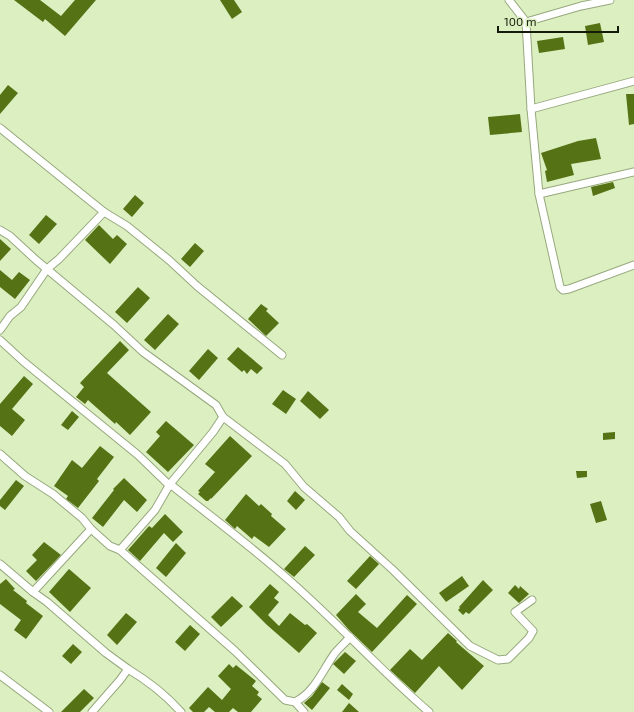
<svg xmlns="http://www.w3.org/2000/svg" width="634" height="712" viewBox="0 0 634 712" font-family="'Exo 2',sans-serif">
  <rect width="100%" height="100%" fill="#dcefc1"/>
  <g fill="#557215">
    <polygon points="14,0 40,0 61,16 75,0 96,0 65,36 45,19 43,22"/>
    <polygon points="220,0 234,0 242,12 232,19"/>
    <polygon points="600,23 604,42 588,45 585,26"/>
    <polygon points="563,37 565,49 539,53 537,41"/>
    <polygon points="8,85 18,93 0,114 0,95"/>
    <polygon points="626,94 634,94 634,124 629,125"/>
    <polygon points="520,114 522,132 490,135 488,117"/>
    <polygon points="596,138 601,159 571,164 574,175 547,182 545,171 547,170 541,153 578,141"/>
    <polygon points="613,182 615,188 593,196 591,187"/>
    <polygon points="135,195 144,203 132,217 123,209"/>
    <polygon points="46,215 57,224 39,244 29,235"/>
    <polygon points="99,225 113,239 117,235 127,244 110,264 85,240"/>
    <polygon points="0,239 11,249 0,261"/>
    <polygon points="195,243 204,251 190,267 181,259"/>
    <polygon points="0,270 12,280 19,272 30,280 15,299 0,287"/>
    <polygon points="138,287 150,298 127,323 115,312"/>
    <polygon points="261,304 268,309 266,311 279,323 266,336 248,319"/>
    <polygon points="168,314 179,324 155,350 144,340"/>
    <polygon points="120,341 129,350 107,373 151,412 130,435 116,422 115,424 88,400 85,404 76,397 84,387 80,383"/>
    <polygon points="238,347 263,368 257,374 251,369 247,374 244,370 242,372 227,359"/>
    <polygon points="208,349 218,358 199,380 189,371"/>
    <polygon points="24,376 33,384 12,409 25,420 12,436 0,426 0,404"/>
    <polygon points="283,390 296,399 286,414 272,404"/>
    <polygon points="308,391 329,410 320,419 300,401"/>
    <polygon points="72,411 79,417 68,430 61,425"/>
    <polygon points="166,421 194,445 168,472 146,452 160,436 156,432"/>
    <polygon points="615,432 615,439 603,440 603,433"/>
    <polygon points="230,436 252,456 211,499 211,498 208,501 206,501 198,494 200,492 198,491 215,472 205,464"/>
    <polygon points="100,446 114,457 97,479 99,481 78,508 66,499 68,496 54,486 72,460 82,468"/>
    <polygon points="576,471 587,471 587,477 577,478"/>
    <polygon points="124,478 147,500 137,512 124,500 103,527 92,518 114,490 113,489"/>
    <polygon points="16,480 24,486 5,510 0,506 0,500"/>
    <polygon points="295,491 305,500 296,510 287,501"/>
    <polygon points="246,494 259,506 261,504 272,514 271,516 286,529 269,547 254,536 252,539 237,526 235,529 225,520"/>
    <polygon points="601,501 607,520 596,523 590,504"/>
    <polygon points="165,514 183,532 173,542 164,533 140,561 128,550 149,526 152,528"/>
    <polygon points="44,542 61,555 36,581 26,571 37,560 32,555"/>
    <polygon points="176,543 186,553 166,577 156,568"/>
    <polygon points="305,546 315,555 294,577 284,569"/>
    <polygon points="370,556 379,564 356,589 347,581"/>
    <polygon points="69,569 91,588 70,612 49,592"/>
    <polygon points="462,576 469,586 446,602 439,593"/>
    <polygon points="6,579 15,589 13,590 27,601 26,603 43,616 26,639 14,630 21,620 0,604 0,584"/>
    <polygon points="483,580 493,590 469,614 466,612 463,615 458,610 460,608 459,607"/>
    <polygon points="270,584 279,592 274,598 279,602 268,615 279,626 290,613 305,625 307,624 317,633 299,653 267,625 249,607"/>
    <polygon points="515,585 519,589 520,586 529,594 519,603 508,593"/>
    <polygon points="356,594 366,604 358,612 377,628 407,595 417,604 372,652 349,630 336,615"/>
    <polygon points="232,596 243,606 221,627 211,617"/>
    <polygon points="126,613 137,622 117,645 107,635"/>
    <polygon points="190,625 200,634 185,651 175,642"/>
    <polygon points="448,633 457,641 456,642 484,666 462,690 439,666 415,693 390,670 410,649 422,660"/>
    <polygon points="73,644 82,652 71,664 62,656"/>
    <polygon points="345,652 356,661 344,674 333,664"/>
    <polygon points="229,664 233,668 236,665 256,681 252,686 259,692 257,695 262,699 251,712 238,712 233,708 229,712 215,712 209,707 204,712 193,712 189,708 208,687 222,700 231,689 218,676"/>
    <polygon points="322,682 330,688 312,710 304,703 312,696"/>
    <polygon points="342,684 353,694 349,700 337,690"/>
    <polygon points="84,689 94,698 80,712 61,712"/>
    <polygon points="349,703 359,712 342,712"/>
  </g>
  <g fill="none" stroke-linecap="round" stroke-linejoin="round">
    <g stroke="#97a87d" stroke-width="9">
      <g id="street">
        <polyline points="509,0 526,22"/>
        <polyline points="610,0 581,6 526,22 531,109 539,194 560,287 563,290 569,289 634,265"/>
        <polyline points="531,109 634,81"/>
        <polyline points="0,128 104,212 127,226 169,260 197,286 282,355"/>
        <polyline points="539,194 634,172"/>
        <polyline points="0,230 10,236 36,260 114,325 143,352 216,405 223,417"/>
        <polyline points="0,330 10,316 21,307 47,269 59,259 104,212"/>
        <polyline points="0,340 24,362 138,455 169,485"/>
        <polyline points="0,454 25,476 53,494 82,518 91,529 110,546 120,550 235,651 285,700 295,702 304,712"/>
        <polyline points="170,484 213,432 223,417 285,464 304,487 339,517 350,531 393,570 470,646 498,660 508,659 529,638 533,631 515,612 532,600"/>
        <path d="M 120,550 L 155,510 L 170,484 C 210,516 251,546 289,580 C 337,622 380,670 429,712"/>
        <polyline points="0,564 33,592 47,602 106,653 128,669 120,680 92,712"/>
        <polyline points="33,592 91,529"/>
        <path d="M 128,669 C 148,681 166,695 181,712"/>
        <polyline points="0,675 49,712"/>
        <path d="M 295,702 C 315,692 322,671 335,653 C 339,648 345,643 350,637"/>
      </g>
    </g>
    <use href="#street" stroke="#fff" stroke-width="7"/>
  </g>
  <path d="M498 26v6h120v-6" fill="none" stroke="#131a09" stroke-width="2"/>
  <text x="504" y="26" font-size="12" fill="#131a09" stroke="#dcefc1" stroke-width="3" paint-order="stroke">100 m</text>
</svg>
